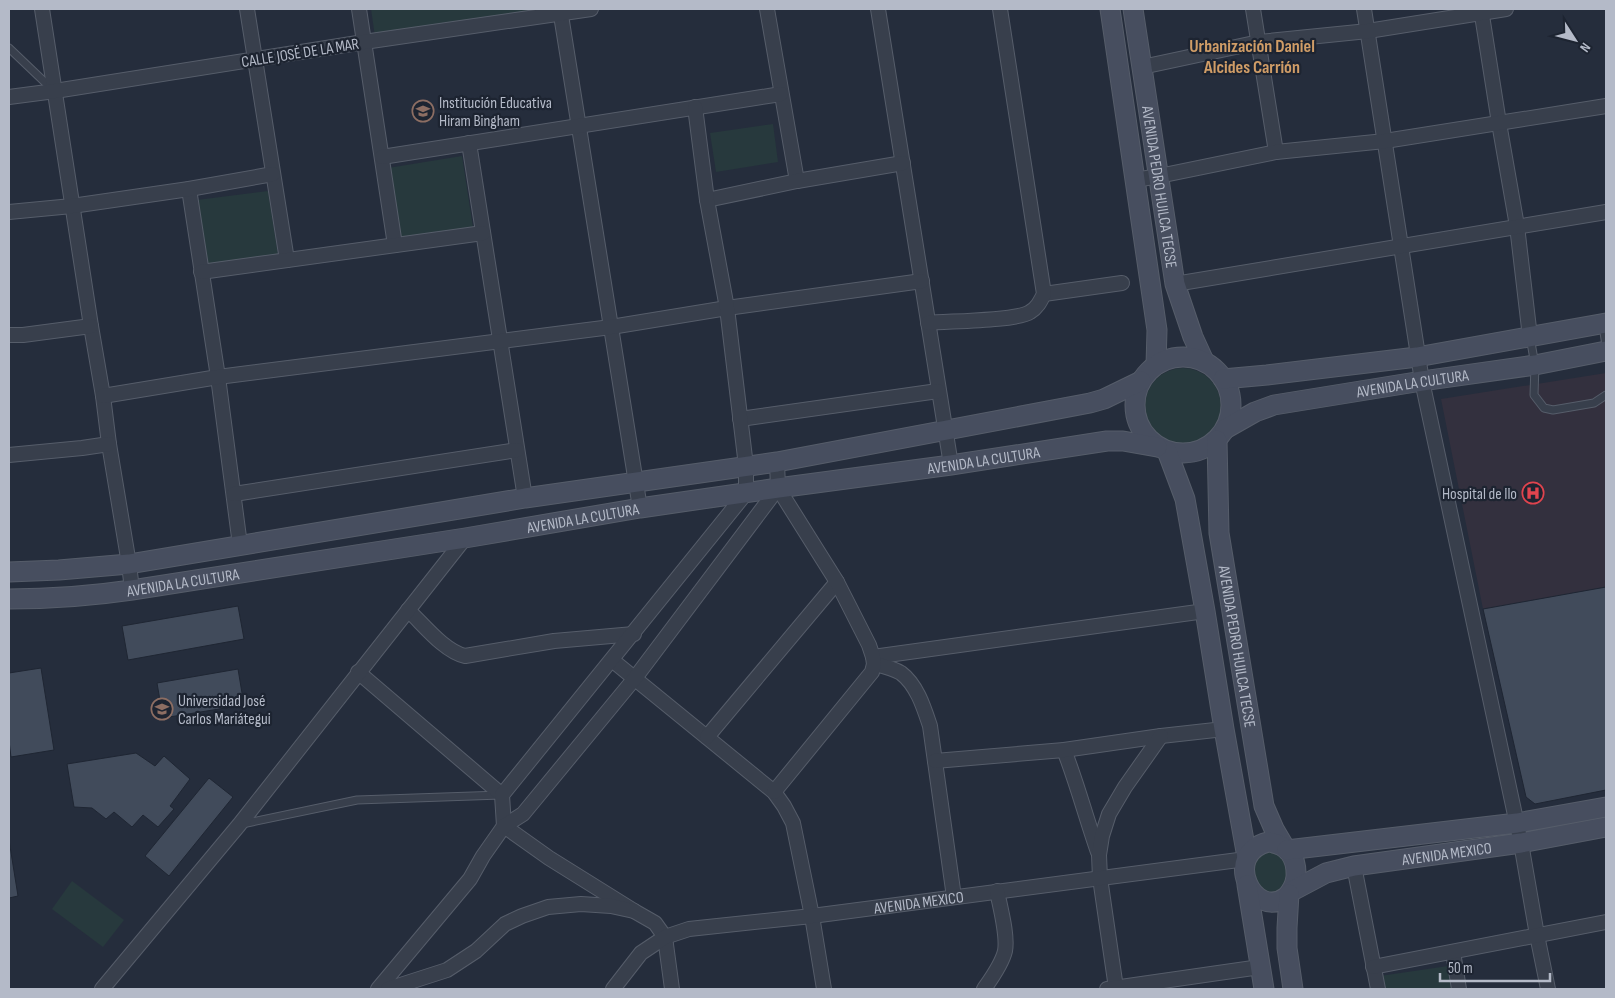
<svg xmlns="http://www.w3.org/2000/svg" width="1615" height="998" viewBox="0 0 1615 998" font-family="'Sofia Sans Condensed',sans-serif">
  <rect width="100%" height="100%" fill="#252d3c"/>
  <polygon fill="#33303e" points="1606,373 1606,587 1483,609 1441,399"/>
  <g fill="#27393d">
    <polygon points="371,9 551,9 375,37"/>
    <polygon points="773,124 778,162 716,172 710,133"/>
    <polygon points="462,156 474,234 400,243 388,168"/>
    <polygon points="268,191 279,261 206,272 197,200"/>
    <circle cx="1183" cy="406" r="38"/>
    <path d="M 1263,849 L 1279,853 C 1292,875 1289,876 1278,896 L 1258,888 L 1252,865 Z"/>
    <polygon points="72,881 124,920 103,947 52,909"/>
    <polygon points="1448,966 1453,989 1383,989 1380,976"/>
  </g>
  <g fill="#414b5b" stroke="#1f2633">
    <polygon points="1606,587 1606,790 1535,804 1526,797 1483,609"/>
    <polygon points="238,606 244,639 128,660 122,626"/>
    <polygon points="41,668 54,750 11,757 9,741 9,673"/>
    <polygon points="238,669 244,705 163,718 157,683"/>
    <polygon points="136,753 155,766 164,756 190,779 170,806 174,809 158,827 143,815 132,827 114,812 106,819 92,808 74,807 67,764"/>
    <polygon points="209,778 233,797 169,876 145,856"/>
    <polygon points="9,840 18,896 9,898"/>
  </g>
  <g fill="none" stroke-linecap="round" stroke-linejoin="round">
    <g stroke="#565d6a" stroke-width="9">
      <g id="lane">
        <polyline points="9,48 52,89"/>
        <polyline points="1603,325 1606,346"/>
        <polyline points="1530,337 1535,365 1534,395 1544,408 1553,410 1594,403 1606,395"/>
        <polyline points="242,824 357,800 501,795"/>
      </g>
    </g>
    <g stroke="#565d6a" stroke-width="16">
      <g id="street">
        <polyline points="42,9 91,326 103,396 109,444 129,564 132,590"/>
        <polyline points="247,9 287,260"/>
        <polyline points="359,9 395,245"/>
        <polyline points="560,9 640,508"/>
        <polyline points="767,9 797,181"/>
        <polyline points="878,9 951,465"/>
        <polyline points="1253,9 1276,152"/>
        <polyline points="1364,9 1422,381 1521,843 1537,935 1548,989"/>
        <polyline points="1481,9 1499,123 1517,226 1530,337"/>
        <polyline points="1142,67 1259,42 1368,31 1506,9"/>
        <polyline points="9,97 55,91 364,42 591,9"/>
        <polyline points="469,143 525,498"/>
        <polyline points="382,157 781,94"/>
        <polyline points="1135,180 1159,176 1276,152 1385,141 1606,106"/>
        <polyline points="189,189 218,377 240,545"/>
        <polyline points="707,200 797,181 903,163"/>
        <polyline points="9,212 72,206 189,189 273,174"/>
        <polyline points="201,272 483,233"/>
        <polyline points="1175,284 1606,212"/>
        <polyline points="1044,294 1122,283"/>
        <path d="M 928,323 C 947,321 1017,321 1030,312 C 1037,308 1040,302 1044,294 L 1000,9"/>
        <polyline points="9,335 23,335 91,326"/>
        <polyline points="103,396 218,377 611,327 727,308 922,281"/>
        <polyline points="740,419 938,391"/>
        <polyline points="9,455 82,448 109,444"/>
        <polyline points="234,494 517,450"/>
        <path d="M 408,610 C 424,625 444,651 465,656 L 554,641 L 634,634"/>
        <polyline points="873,657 1205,611"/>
        <polyline points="612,660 774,792 784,806 793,823 812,916 824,989"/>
        <path d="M 874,664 C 883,666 893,668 901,673 C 917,685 924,708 930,726 L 954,897"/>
        <polyline points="358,672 502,795"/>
        <polyline points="707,737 837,582"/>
        <path d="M 1064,750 C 1077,783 1086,818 1098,852"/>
        <polyline points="935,761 1064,750 1161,736 1224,729"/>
        <polyline points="774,792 872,672 874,664 873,657 869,645 837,582 778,488 777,462"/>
        <polyline points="1354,866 1378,989"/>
        <polyline points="634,911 549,858 504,826 502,795 746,493 746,466 727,308 707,200 695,107"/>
        <polyline points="1453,952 1459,989"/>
        <polyline points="1373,967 1606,922"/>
        <polyline points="1116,988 1100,878 1099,855 1102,836 1109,814 1125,787 1161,736"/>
        <polyline points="102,989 239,825 465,538"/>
        <polyline points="378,989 470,879 483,856 504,826 523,814 635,678 778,488"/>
        <polyline points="388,989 447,970 476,951 505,924 522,916 548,907 581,904 611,906 634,911 655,923 665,937 672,989"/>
        <path id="s1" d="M 613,989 L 641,953 L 665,937 L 689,929 L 812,916 L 1246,859"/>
        <path d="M 984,989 C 991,979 1002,964 1005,951 C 1008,935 1000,907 997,891"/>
        <polyline points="1107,989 1260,967"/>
      </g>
    </g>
    <g stroke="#565d6a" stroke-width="21">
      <g id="secondary">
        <polyline points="1110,9 1157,330 1156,365"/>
        <path id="s2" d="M 1133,9 L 1175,284 L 1193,337 L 1204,361"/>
        <circle cx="1183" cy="405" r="48"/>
        <polyline points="1223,379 1267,375 1417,357 1606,323"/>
        <path id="s3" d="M 1225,429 L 1255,412 L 1274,405 L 1422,381 L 1535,365 L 1606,351"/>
        <path id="s4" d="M 1217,440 L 1219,533 L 1264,806 L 1274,829 L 1284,846"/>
        <polyline points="1167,451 1185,499 1205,611 1224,729 1247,857"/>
        <polyline points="9,572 59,570 129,564 525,498 777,462 1090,403 1104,399 1141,381"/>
        <path id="s5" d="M 9,599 C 50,599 91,596 132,590 L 465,538 L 640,508 L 778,488 L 951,465 L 1107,441 L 1123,441 L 1157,447"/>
        <path d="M 1268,842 C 1288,844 1297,857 1296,877 C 1295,885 1292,891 1286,897 C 1254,921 1221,854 1268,842 Z"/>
        <polyline points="1287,850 1517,823 1606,807"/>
        <polyline points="1247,885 1264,989"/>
        <path id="s6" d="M 1292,891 L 1326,873 L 1354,866 L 1521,843 L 1606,827"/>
        <polyline points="1289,894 1287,928 1287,948 1293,989"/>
      </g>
    </g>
    <use href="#lane" stroke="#383f4c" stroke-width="7"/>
    <use href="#street" stroke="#383f4c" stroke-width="14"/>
    <use href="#secondary" stroke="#474e5f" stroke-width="19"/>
  </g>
  <defs>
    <g id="school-ring" transform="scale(1.125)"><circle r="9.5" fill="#1d2431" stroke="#8d6e63" stroke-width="1.5"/><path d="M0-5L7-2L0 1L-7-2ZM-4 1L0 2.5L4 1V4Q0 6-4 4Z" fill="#8d6e63"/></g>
    <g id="hospital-ring" transform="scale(1.125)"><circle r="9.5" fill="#1d2431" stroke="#e0444e" stroke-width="1.5"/><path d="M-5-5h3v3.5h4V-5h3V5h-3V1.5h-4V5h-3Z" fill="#e0444e"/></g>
    <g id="university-ring" transform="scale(1.125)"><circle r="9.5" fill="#1d2431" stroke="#8d6e63" stroke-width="1.5"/><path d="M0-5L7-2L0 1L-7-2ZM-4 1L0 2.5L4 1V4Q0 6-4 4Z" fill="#8d6e63"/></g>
  </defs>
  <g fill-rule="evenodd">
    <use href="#school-ring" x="423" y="111"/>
    <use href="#hospital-ring" x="1533" y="493"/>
    <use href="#university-ring" x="162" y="709"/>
  </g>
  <g text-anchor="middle" stroke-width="4.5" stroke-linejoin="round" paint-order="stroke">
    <g font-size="16" fill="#b4bac8" stroke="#1d2431">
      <text transform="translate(300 52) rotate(-9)" y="6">CALLE JOSÉ DE LA MAR</text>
      <text dy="6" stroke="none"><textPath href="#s2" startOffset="180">AVENIDA PEDRO HUILCA TECSE</textPath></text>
      <text dy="6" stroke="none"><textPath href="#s3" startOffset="195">AVENIDA LA CULTURA</textPath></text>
      <text dy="6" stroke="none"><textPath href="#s5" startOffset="985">AVENIDA LA CULTURA</textPath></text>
      <text dy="6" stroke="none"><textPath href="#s5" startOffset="580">AVENIDA LA CULTURA</textPath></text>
      <text dy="6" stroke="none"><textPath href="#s5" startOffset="175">AVENIDA LA CULTURA</textPath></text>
      <text dy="6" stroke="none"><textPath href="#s4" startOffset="208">AVENIDA PEDRO HUILCA TECSE</textPath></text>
      <text dy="6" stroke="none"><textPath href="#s6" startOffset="161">AVENIDA MEXICO</textPath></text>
      <text dy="6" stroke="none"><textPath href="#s1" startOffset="331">AVENIDA MEXICO</textPath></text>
    </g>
    <g font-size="16" fill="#b4bac8" stroke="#1d2431" text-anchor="start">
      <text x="439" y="108">Institución Educativa<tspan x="439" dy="18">Hiram Bingham</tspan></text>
      <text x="1517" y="499" text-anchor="end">Hospital de Ilo</text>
      <text x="178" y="706">Universidad José<tspan x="178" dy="18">Carlos Mariátegui</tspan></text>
    </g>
    <g font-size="18" font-weight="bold" fill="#d09d67" stroke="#1d2431">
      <text x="1252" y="52">Urbanización Daniel<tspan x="1252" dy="21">Alcides Carrión</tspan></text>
    </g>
  </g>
  <rect width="1615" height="998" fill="none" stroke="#b4bac8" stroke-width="20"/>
  <g transform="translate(1575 40) rotate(126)" stroke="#1d2431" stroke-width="4" paint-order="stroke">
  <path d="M0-4L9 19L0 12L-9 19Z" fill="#b4bac8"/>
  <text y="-8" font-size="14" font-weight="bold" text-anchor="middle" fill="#b4bac8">N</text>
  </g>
  <path d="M1440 973v8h110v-8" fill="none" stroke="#b4bac8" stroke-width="2.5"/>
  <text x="1448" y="973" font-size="15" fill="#b4bac8" stroke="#1d2431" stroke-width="4" paint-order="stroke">50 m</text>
</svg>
